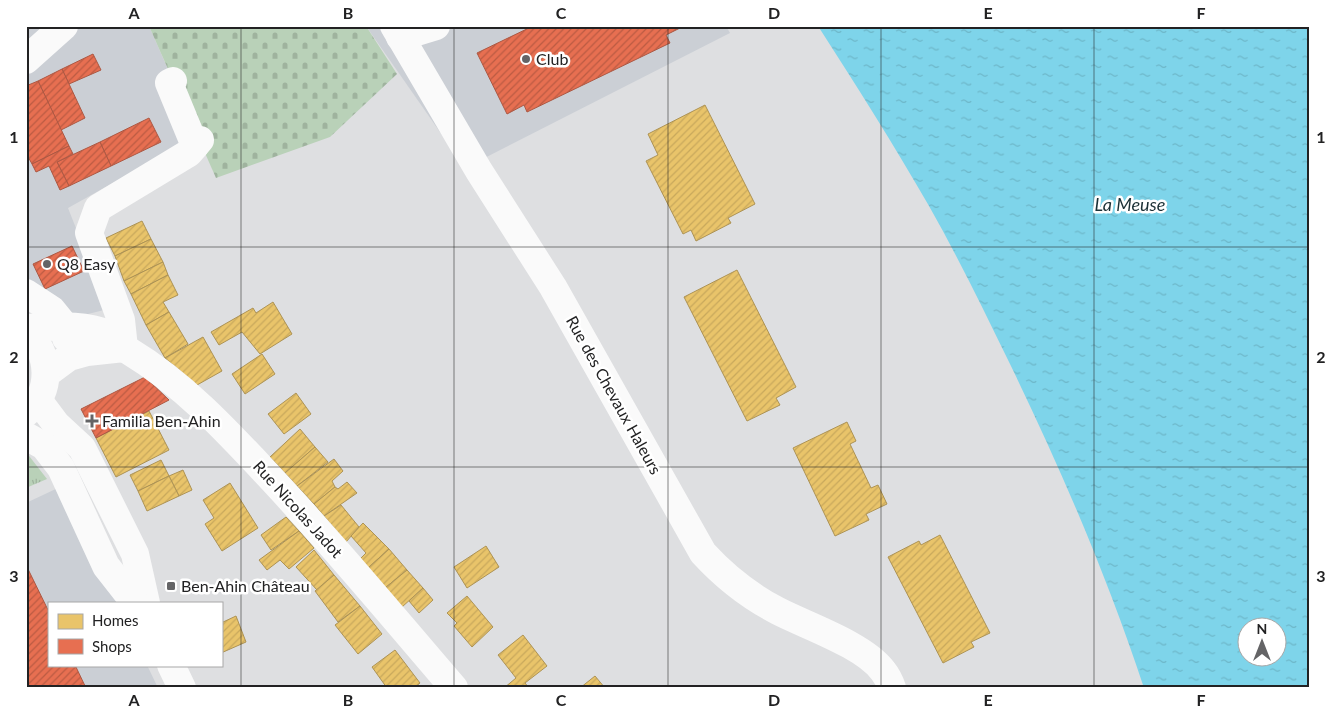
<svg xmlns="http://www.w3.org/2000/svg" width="1335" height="714" viewBox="0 0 1335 714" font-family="Lato,sans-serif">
  <defs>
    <pattern id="grass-tufts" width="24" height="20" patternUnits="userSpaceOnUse" patternTransform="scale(1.25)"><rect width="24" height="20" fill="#b9d1b8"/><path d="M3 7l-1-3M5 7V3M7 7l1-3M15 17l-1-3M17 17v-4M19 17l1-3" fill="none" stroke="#9fb39e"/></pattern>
    <pattern id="cemetery-stones" width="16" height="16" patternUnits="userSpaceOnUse" patternTransform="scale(1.25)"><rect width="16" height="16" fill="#b9d1b8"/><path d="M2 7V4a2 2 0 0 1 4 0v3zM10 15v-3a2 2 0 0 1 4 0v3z" fill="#9fb39e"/></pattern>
    <pattern id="water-ripples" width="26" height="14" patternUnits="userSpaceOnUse" patternTransform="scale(1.25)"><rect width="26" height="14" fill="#7ed4ea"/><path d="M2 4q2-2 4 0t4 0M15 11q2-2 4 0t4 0" fill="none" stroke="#6db6c8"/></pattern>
    <pattern id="homes-hatch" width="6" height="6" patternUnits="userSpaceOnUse" patternTransform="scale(1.25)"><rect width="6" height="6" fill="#e9c46a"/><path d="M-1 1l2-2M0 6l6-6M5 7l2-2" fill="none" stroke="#c8a85c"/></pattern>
    <pattern id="shops-hatch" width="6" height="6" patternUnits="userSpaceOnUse" patternTransform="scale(1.25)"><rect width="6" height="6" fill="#e76f51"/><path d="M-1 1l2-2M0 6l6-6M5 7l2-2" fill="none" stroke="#bb5b43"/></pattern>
  </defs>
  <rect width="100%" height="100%" fill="#dedfe1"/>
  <g fill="#cbcfd5">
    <polygon points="26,26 149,26 197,136 68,208 108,309 80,316 26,310"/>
    <polygon points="366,26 726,26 730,33 465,168"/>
    <polygon points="60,487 117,603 49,603 49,665 147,665 158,688 26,688 26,503"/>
  </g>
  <polygon fill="url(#grass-tufts)" points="26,452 47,479 26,488"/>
  <polygon fill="url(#cemetery-stones)" points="149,26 366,26 397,74 330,137 216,178"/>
  <path fill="url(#water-ripples)" fill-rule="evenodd" d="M 818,26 L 1309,26 L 1309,688 L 1144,688 C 1107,576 1061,469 1010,364 C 984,311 958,257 929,206 C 894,145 856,85 818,26 ZM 1248,626 L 1278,626 L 1278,656 L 1248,656 Z"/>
  <g fill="url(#homes-hatch)" stroke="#ad9355">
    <polygon points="705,105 755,204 728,218 731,223 696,241 691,230 683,234 646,161 658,155 648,134"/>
    <polygon points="142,221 151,239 115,256 106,238"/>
    <polygon points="151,239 163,262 124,281 115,256"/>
    <polygon points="163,262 168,275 131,294 124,281"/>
    <polygon points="737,270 796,387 776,398 780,405 747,421 684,297"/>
    <polygon points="168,275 178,295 163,302 169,312 146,325 131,294"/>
    <polygon points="273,302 292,334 260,354 242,332 219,345 211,332 253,308 256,313"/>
    <polygon points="169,312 188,344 165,358 146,325"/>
    <polygon points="203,337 222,371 197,385 165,358"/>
    <polygon points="262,354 275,374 245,394 232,374"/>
    <polygon points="296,393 311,414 284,434 268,414"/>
    <polygon points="149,411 169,450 116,477 96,438"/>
    <polygon points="847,422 856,441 850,444 871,488 878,485 887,504 866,514 869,520 835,536 793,448"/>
    <polygon points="300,429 315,447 285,473 270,457"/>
    <polygon points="315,447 328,462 297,486 285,473"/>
    <polygon points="334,459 343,471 332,481 335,487 314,504 297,486"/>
    <polygon points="161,460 169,476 138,491 130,475"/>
    <polygon points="183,470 192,490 179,496 169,476"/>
    <polygon points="169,476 179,496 147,511 138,491"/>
    <polygon points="347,482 357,493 324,516 314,504 335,487 338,489"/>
    <polygon points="230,483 258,528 222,551 205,524 214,518 203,500"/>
    <polygon points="341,505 359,527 346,542 324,516"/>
    <polygon points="286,517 299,531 271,550 261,535"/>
    <polygon points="363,523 389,549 368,568 360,559 366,553 351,536"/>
    <polygon points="299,531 314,548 289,569 280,560 267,570 259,560"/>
    <polygon points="940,535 990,633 971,642 974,647 943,663 888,557 919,541 921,545"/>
    <polygon points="486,546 499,567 467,588 454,567"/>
    <polygon points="389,549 407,570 385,588 368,568"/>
    <polygon points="314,550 334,575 317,590 296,567"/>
    <polygon points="407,570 423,588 402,607 385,588"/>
    <polygon points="334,575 360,606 338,622 315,591"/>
    <polygon points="423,588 433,600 419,613 409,601"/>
    <polygon points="467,596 493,627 472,647 454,626 457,623 447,613"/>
    <polygon points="360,606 382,634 358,654 335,625"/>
    <polygon points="236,616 246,642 221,653 221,623"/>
    <polygon points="523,635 547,666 525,683 529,688 504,688 516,678 498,655"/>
    <polygon points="395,650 420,683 414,688 387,688 372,667"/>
    <polygon points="595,676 605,688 580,688"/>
  </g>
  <g fill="url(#shops-hatch)" stroke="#ac5843">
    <polygon points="533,26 684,26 666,35 670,43 527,112 524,105 507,114 477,53"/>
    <polygon points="93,54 101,70 69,84 62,69"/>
    <polygon points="62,69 85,118 61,130 38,81"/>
    <polygon points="38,81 69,146 32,164 26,153 26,86"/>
    <polygon points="149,118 161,142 111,166 100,142"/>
    <polygon points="100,142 111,166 69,186 57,162"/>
    <polygon points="69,146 73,154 57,162 69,186 60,190 49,166 36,172 32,164"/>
    <polygon points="72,246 84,271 45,289 33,264"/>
    <polygon points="145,377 169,400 96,438 81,409"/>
    <polygon points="26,565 49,612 49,665 75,665 86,688 26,688"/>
  </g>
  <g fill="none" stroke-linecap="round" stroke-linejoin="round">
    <g stroke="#fafafa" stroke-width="28">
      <path d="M 394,26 L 479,171 L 553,287 L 703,553 C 725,577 749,596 778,611 C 807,626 864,645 883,671 C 887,676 890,682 892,688"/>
      <polyline points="400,37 436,26"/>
      <polyline points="26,60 64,26"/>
      <polyline points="173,81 169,83 195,146"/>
      <polyline points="26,293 52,310 65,326 66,338"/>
      <path d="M 26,328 C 54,327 82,323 108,334 C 116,338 121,347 129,351 C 182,383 225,429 267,474 C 332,543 392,616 454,688"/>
      <polyline points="124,348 121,320 89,233 98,208 189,153 200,140"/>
      <polyline points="46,374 69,357 87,352 124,348"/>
    </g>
    <g stroke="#fafafa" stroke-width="28">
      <path d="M 26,332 C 51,352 53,393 26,413"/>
      <polyline points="38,400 56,424 82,448 135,554 146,603"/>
      <polyline points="26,436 44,446 61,468 106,566 135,603"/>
      <polyline points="171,665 182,688"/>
    </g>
  </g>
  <path fill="none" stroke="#222223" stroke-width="1" stroke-opacity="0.55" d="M 241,26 L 241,688M 454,26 L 454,688M 668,26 L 668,688M 881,26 L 881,688M 1094,26 L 1094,688M 26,247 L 1309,247M 26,467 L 1309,467"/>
  <g fill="#646466" stroke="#fff" stroke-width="2">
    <circle cx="526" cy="59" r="5"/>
    <circle cx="47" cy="264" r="5"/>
    <path d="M89.5 413.5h5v5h5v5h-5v5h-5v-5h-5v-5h5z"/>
    <rect x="166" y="581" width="10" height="10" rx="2.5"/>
  </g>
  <g text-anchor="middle" stroke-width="5" stroke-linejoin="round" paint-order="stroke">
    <g font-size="16" fill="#222223" stroke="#fff" text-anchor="start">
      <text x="536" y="65">Club</text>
      <text x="57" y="270">Q8 Easy</text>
      <text x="102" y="427">Familia Ben-Ahin</text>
      <text x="181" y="592">Ben-Ahin Château</text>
    </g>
    <g font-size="16" fill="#222223" stroke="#fff">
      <text transform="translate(614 395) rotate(61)" y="6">Rue des Chevaux Haleurs</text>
      <text transform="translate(298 509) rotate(48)" y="6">Rue Nicolas Jadot</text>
    </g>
    <g font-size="18" font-style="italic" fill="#1b3036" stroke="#fff">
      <text x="1130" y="211">La Meuse</text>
    </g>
  </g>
  <rect width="1335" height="714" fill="none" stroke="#ffffff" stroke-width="55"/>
  <rect x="48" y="602" width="175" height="65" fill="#ffffff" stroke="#a7a7a7"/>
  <rect x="58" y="614" width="25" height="15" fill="#e9c46a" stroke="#a7a7a7"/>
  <text x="92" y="626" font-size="15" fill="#222223">Homes</text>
  <rect x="58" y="639" width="25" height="15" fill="#e76f51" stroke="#a7a7a7"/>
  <text x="92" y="652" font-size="15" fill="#222223">Shops</text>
  <g transform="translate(1262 642)"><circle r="24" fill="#ffffff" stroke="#a7a7a7"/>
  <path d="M0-4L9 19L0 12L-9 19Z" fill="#646466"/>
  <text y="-8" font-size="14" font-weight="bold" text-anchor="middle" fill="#222223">N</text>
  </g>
  <rect x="28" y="28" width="1280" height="658" fill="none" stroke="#222223" stroke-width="2"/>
  <g font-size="16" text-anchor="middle" font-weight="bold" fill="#222223">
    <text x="134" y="19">A</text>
    <text x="348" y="19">B</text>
    <text x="561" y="19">C</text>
    <text x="774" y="19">D</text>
    <text x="988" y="19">E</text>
    <text x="1201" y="19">F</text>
    <text x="14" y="143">1</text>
    <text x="1321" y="143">1</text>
    <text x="14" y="363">2</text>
    <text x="1321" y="363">2</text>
    <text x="14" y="582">3</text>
    <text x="1321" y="582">3</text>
    <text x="134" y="706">A</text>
    <text x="348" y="706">B</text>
    <text x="561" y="706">C</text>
    <text x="774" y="706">D</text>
    <text x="988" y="706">E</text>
    <text x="1201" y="706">F</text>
  </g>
</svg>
